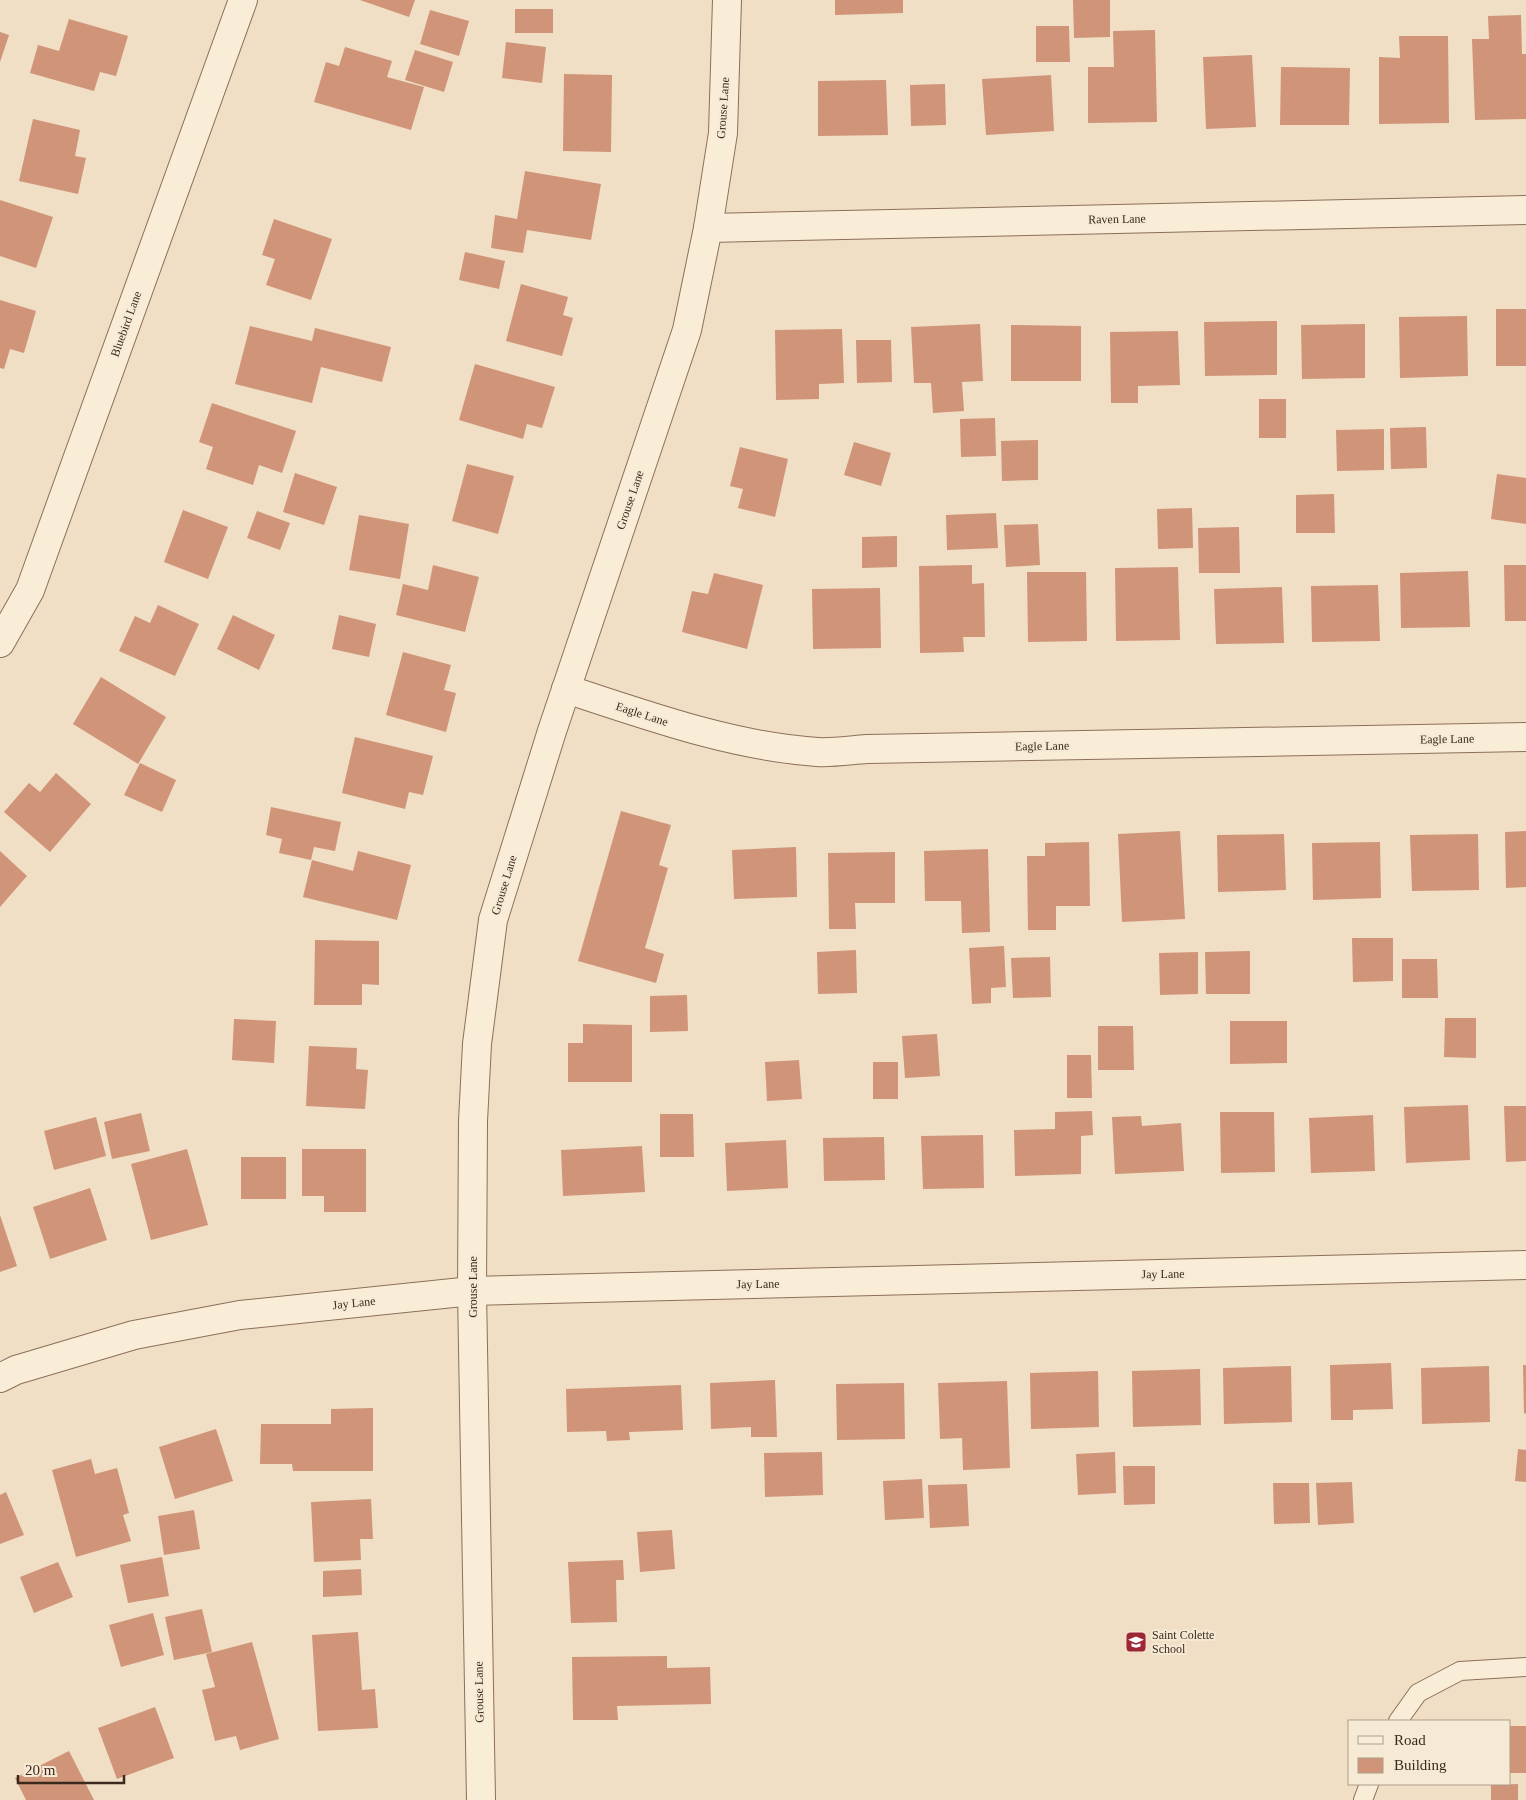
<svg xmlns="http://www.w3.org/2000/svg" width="1526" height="1800" viewBox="0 0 1526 1800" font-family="'Times New Roman',serif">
  <rect width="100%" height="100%" fill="#f0dfc4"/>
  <g fill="#d09479">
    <polygon points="360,0 415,0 409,17"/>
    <polygon points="835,0 903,0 903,13 835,15"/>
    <polygon points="1073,0 1110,0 1110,37 1074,38"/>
    <rect x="515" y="9" width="38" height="24"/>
    <polygon points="430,10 469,21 459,56 420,44"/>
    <polygon points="1521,15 1522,54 1526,54 1526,119 1475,120 1472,39 1489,39 1488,16"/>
    <polygon points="69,19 128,36 116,76 100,72 94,91 30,73 38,45 59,51"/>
    <polygon points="1036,26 1069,26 1070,62 1036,62"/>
    <polygon points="1155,30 1157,122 1088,123 1088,67 1114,67 1113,31"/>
    <polygon points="0,32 9,35 0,62"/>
    <polygon points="1399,36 1448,36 1449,123 1379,124 1379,57 1400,58"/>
    <polygon points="506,42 546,47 542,83 502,78"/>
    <polygon points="345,47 392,61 387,77 424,87 411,130 314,102 326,62 339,66"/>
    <polygon points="415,50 453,62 444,92 405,80"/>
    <polygon points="1252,55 1256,127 1206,129 1203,57"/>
    <polygon points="1281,67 1350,68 1349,125 1280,125"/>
    <polygon points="564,74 612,75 611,152 563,151"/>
    <polygon points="1051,75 1054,131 986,135 982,79"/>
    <polygon points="886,80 888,135 818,136 818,81"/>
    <polygon points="945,84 946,125 911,126 910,85"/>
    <polygon points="33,119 80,130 75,156 86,158 78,194 19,181"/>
    <polygon points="525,171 601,184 591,240 527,230 523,253 491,248 495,215 517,219"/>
    <polygon points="0,200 53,217 36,268 0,256"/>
    <polygon points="274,219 332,239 311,300 266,285 275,259 262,255"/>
    <polygon points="465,252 505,261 499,289 459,280"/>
    <polygon points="521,284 568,297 563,315 573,318 562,356 506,341"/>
    <polygon points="0,300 36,311 24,353 10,349 4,369 0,368"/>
    <rect x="1496" y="309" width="30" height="57"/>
    <polygon points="1467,316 1468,376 1400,378 1399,317"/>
    <polygon points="1277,321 1277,375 1205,376 1204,322"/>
    <polygon points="980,324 983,381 962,382 964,411 933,413 931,383 914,383 911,327"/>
    <polygon points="1365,324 1365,378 1302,379 1301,325"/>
    <polygon points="1011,325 1081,326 1081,381 1011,381"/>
    <polygon points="250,326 312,341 315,328 391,347 382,382 321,367 312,403 235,384"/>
    <polygon points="842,329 844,383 819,384 819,399 776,400 775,330"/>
    <polygon points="1178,331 1180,385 1138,386 1138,403 1111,403 1110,332"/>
    <polygon points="856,340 891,340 892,382 857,383"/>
    <polygon points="475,364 555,387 542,428 527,424 523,439 459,420"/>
    <rect x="1259" y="399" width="27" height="39"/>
    <polygon points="212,403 296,431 282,473 259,465 253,485 206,469 213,447 199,442"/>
    <polygon points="995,418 996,456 961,457 960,419"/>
    <polygon points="1426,427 1427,468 1391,469 1390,428"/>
    <polygon points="1384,429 1384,470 1337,471 1336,430"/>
    <polygon points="1038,440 1038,480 1002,481 1001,441"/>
    <polygon points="854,442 891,453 881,486 844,475"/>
    <polygon points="740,447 788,459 775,517 738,508 743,489 730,486"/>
    <polygon points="467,464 514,476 498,534 452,521"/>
    <polygon points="295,473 337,487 324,525 283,512"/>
    <polygon points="1497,474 1526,478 1526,524 1491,519"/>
    <polygon points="1334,494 1335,533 1296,533 1296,495"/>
    <polygon points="1192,508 1193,548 1158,549 1157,509"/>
    <polygon points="183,510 228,527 208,579 164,562"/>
    <polygon points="257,511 290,523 280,550 247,538"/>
    <polygon points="996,513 998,548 947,550 946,515"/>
    <polygon points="359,515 409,524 400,579 349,570"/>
    <polygon points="1038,524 1040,565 1006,567 1004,525"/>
    <polygon points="1239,527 1240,573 1199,573 1198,528"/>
    <polygon points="897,536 897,567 862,568 862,537"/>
    <polygon points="433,565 479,577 465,632 396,615 403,584 428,590"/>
    <polygon points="972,565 972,584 984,583 985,637 963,637 964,652 920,653 919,566"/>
    <polygon points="1504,565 1526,565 1526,621 1505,621"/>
    <polygon points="1178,567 1180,640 1116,641 1115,568"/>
    <polygon points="1468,571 1470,627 1401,628 1400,573"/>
    <polygon points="1027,572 1086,572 1087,641 1028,642"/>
    <polygon points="714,573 763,585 747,649 682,632 692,591 708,594"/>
    <polygon points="1378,585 1380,641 1312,642 1311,586"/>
    <polygon points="1282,587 1284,643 1216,644 1214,589"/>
    <polygon points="880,588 881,648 813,649 812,589"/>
    <polygon points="158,605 199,624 175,676 119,651 135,616 150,623"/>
    <polygon points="233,615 275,635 259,670 217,649"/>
    <polygon points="339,615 376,624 369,657 332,649"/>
    <polygon points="403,652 451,665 444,690 456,693 446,732 386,715"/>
    <polygon points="101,677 166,717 138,764 73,724"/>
    <polygon points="355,737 433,756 423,795 409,792 405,809 342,793"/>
    <polygon points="140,763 176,780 162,812 124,795"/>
    <polygon points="56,773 91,804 50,852 4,812 29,783 40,792"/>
    <polygon points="271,807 341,822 335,851 314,847 311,860 279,853 282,839 266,835"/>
    <polygon points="621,811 671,825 659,865 668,868 645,948 664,954 656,983 578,961"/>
    <polygon points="1180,831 1185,919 1122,922 1118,834"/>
    <polygon points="1526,831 1526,887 1506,888 1505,832"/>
    <polygon points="1284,834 1286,890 1218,892 1217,835"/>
    <polygon points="1478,834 1479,890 1412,891 1410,835"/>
    <polygon points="1089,842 1090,906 1056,906 1056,930 1028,930 1027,856 1045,856 1045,843"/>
    <polygon points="1380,842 1381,898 1313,900 1312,843"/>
    <polygon points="796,847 797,897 734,899 732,850"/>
    <polygon points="988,849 990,932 962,933 961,901 925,901 924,851"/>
    <polygon points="0,851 27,876 0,907"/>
    <polygon points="358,851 411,865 397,920 303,897 312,860 353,871"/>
    <polygon points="895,852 895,903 855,903 856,929 829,929 828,853"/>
    <polygon points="1352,938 1393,938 1393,981 1353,982"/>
    <polygon points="315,940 379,941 379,985 362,984 362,1005 314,1005"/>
    <polygon points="1004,946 1006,987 991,988 991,1003 972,1004 969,948"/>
    <polygon points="856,950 857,993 818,994 817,952"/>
    <polygon points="1250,951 1250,994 1206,994 1205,952"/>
    <polygon points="1198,952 1198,994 1160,995 1159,953"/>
    <polygon points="1050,957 1051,997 1013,998 1011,958"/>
    <polygon points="1402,959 1437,959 1438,998 1402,998"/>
    <polygon points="687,995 688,1031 650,1032 650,996"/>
    <polygon points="1445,1018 1476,1018 1476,1058 1444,1057"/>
    <polygon points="234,1019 276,1021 274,1063 232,1060"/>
    <polygon points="1230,1021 1287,1021 1287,1063 1230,1064"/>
    <polygon points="583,1024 632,1025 632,1082 568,1082 568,1043 583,1043"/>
    <polygon points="1098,1026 1133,1026 1134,1070 1098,1070"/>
    <polygon points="937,1034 940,1076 905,1078 902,1036"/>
    <polygon points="309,1046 357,1048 356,1069 368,1070 365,1109 306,1106"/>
    <polygon points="1067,1055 1091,1055 1092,1098 1067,1098"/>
    <polygon points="799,1060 802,1099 767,1101 765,1062"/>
    <rect x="873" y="1062" width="25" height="37"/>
    <polygon points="1468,1105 1470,1160 1406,1163 1404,1107"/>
    <polygon points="1504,1106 1526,1106 1526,1161 1506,1162"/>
    <polygon points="1092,1111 1093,1135 1081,1136 1081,1174 1015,1176 1014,1130 1055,1129 1055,1112"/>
    <polygon points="1220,1112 1274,1112 1275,1172 1221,1173"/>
    <polygon points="141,1113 150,1151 112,1159 104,1122"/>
    <polygon points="660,1114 693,1114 694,1157 660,1157"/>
    <polygon points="1373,1115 1375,1171 1311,1173 1309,1118"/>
    <polygon points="1141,1116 1142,1126 1181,1123 1184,1171 1115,1174 1112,1117"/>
    <polygon points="96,1117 106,1156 54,1170 44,1131"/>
    <polygon points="983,1135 984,1188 923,1189 921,1136"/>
    <polygon points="884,1137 885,1180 824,1181 823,1138"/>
    <polygon points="786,1140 788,1188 727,1191 725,1143"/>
    <polygon points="642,1146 645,1192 563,1196 561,1150"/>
    <polygon points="187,1149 208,1225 151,1240 131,1164"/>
    <polygon points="302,1149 366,1149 366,1212 324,1212 324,1196 302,1196"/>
    <rect x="241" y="1157" width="45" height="42"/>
    <polygon points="90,1188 107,1240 50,1259 33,1207"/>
    <polygon points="0,1215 17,1266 0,1272"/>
    <polygon points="1391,1363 1393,1409 1353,1410 1353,1420 1331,1420 1330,1365"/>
    <polygon points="1523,1365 1526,1365 1526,1413 1524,1414"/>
    <polygon points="1291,1366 1292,1422 1224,1424 1223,1368"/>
    <polygon points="1489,1366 1490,1422 1422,1424 1421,1368"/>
    <polygon points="1200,1369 1201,1425 1133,1427 1132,1371"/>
    <polygon points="1098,1371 1099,1427 1031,1429 1030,1373"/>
    <polygon points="775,1380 777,1437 751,1437 751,1427 711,1429 710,1383"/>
    <polygon points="1007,1381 1010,1468 963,1470 962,1438 940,1439 938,1383"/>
    <polygon points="904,1383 905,1439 837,1440 836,1384"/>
    <polygon points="681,1385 683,1430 629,1432 630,1440 607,1441 606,1431 567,1432 566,1389"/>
    <polygon points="373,1408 373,1471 293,1471 292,1464 260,1464 261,1424 331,1424 331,1409"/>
    <polygon points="216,1429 233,1481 175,1499 159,1447"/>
    <polygon points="1518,1449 1526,1450 1526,1482 1515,1481"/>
    <polygon points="822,1452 823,1495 765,1497 764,1453"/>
    <polygon points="1115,1452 1116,1493 1078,1495 1076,1454"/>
    <polygon points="91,1459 95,1474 117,1468 129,1513 123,1515 131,1541 76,1557 52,1470"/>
    <polygon points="1123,1466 1155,1466 1155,1504 1124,1505"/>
    <polygon points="922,1479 924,1518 885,1520 883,1481"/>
    <polygon points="1352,1482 1354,1523 1318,1525 1316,1483"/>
    <polygon points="1273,1483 1309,1483 1310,1523 1274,1524"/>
    <polygon points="967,1484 969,1526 930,1528 928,1485"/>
    <polygon points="6,1492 24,1535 0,1544 0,1495"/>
    <polygon points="371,1499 373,1539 360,1539 361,1560 314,1562 311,1502"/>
    <polygon points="194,1510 200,1549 164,1555 158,1516"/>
    <polygon points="672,1530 675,1569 640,1572 637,1532"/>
    <polygon points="162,1557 169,1596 128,1603 120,1565"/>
    <polygon points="623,1560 624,1580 616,1580 617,1622 571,1623 568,1562"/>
    <polygon points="58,1562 73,1597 34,1613 20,1577"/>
    <polygon points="361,1569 362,1595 323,1597 323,1571"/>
    <polygon points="202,1609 212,1652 174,1660 165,1617"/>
    <polygon points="153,1613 164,1655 121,1667 109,1625"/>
    <polygon points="358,1632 362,1690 375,1689 378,1728 318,1731 312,1635"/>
    <polygon points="252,1642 279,1739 240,1750 236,1736 215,1741 202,1690 215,1687 206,1654"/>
    <polygon points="667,1656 667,1668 710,1667 711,1704 617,1706 618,1720 573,1720 572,1657"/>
    <polygon points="155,1707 174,1758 117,1779 98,1728"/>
    <rect x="1510" y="1726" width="16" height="47"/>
    <polygon points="69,1751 94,1800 26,1800 15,1778"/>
    <polygon points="1518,1784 1518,1800 1491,1800 1491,1785"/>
  </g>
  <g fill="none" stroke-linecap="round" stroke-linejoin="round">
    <g stroke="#8c6f5a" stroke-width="20">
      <g id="service">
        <polyline points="1398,1721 1418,1693 1460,1671 1526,1667"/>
        <polyline points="1363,1800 1369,1784"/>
      </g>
    </g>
    <g stroke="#8c6f5a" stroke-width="30">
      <g id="minor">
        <polyline points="708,228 1526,210"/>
        <polyline points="0,643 30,590 243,0"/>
        <path d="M 566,689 C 649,716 731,746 817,752 C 834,753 851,750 867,749 L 1526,737"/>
        <polyline points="0,1378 16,1370 134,1335 240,1315 472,1291 1526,1265"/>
        <polyline points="481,1800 472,1291 473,1121 477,1044 493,920 552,731 687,330 708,228 723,133 727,0"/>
      </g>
    </g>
    <use href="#service" stroke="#faedd8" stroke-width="18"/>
    <use href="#minor" stroke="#faedd8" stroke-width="28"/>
  </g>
  <defs>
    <g id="school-square" transform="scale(1.125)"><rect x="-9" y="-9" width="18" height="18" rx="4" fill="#9d2734" stroke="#f7ead4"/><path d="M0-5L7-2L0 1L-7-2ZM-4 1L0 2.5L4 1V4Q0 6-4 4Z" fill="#fff"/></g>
  </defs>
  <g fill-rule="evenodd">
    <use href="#school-square" x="1136" y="1642"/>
  </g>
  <g text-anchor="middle" stroke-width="4" stroke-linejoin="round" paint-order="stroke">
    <g font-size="12" fill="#3b291e" stroke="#f7ead4">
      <text transform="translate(723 108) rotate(-86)" y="4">Grouse Lane</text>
      <text transform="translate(1117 219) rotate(-1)" y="4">Raven Lane</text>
      <text transform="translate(126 324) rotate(-70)" y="4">Bluebird Lane</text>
      <text transform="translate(630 500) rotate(-71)" y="4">Grouse Lane</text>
      <text transform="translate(642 714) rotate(18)" y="4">Eagle Lane</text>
      <text transform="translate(1447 739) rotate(-1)" y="4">Eagle Lane</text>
      <text transform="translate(1042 746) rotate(-1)" y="4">Eagle Lane</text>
      <text transform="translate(504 885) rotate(-73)" y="4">Grouse Lane</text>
      <text transform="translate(1163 1274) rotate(-1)" y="4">Jay Lane</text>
      <text transform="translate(758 1284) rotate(-1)" y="4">Jay Lane</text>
      <text transform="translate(473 1287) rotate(-90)" y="4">Grouse Lane</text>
      <text transform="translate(354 1303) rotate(-6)" y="4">Jay Lane</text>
      <text transform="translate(479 1692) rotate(-91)" y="4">Grouse Lane</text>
    </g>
    <g font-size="12" fill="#3b291e" stroke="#f7ead4" text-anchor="start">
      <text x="1152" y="1639">Saint Colette<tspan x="1152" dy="14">School</tspan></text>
    </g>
  </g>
  <rect x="1348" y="1720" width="162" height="65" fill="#f7ead4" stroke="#ac9d8b"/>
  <rect x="1358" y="1736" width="25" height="8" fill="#faedd8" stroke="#ac9d8b"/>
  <text x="1394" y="1745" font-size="15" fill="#3b291e">Road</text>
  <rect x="1358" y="1758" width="25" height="15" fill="#d09479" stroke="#ac9d8b"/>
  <text x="1394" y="1770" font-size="15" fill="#3b291e">Building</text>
  <path d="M18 1775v8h106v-8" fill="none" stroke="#3b291e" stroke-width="2.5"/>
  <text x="25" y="1775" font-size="15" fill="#3b291e" stroke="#f7ead4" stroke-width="4" paint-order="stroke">20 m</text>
</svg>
